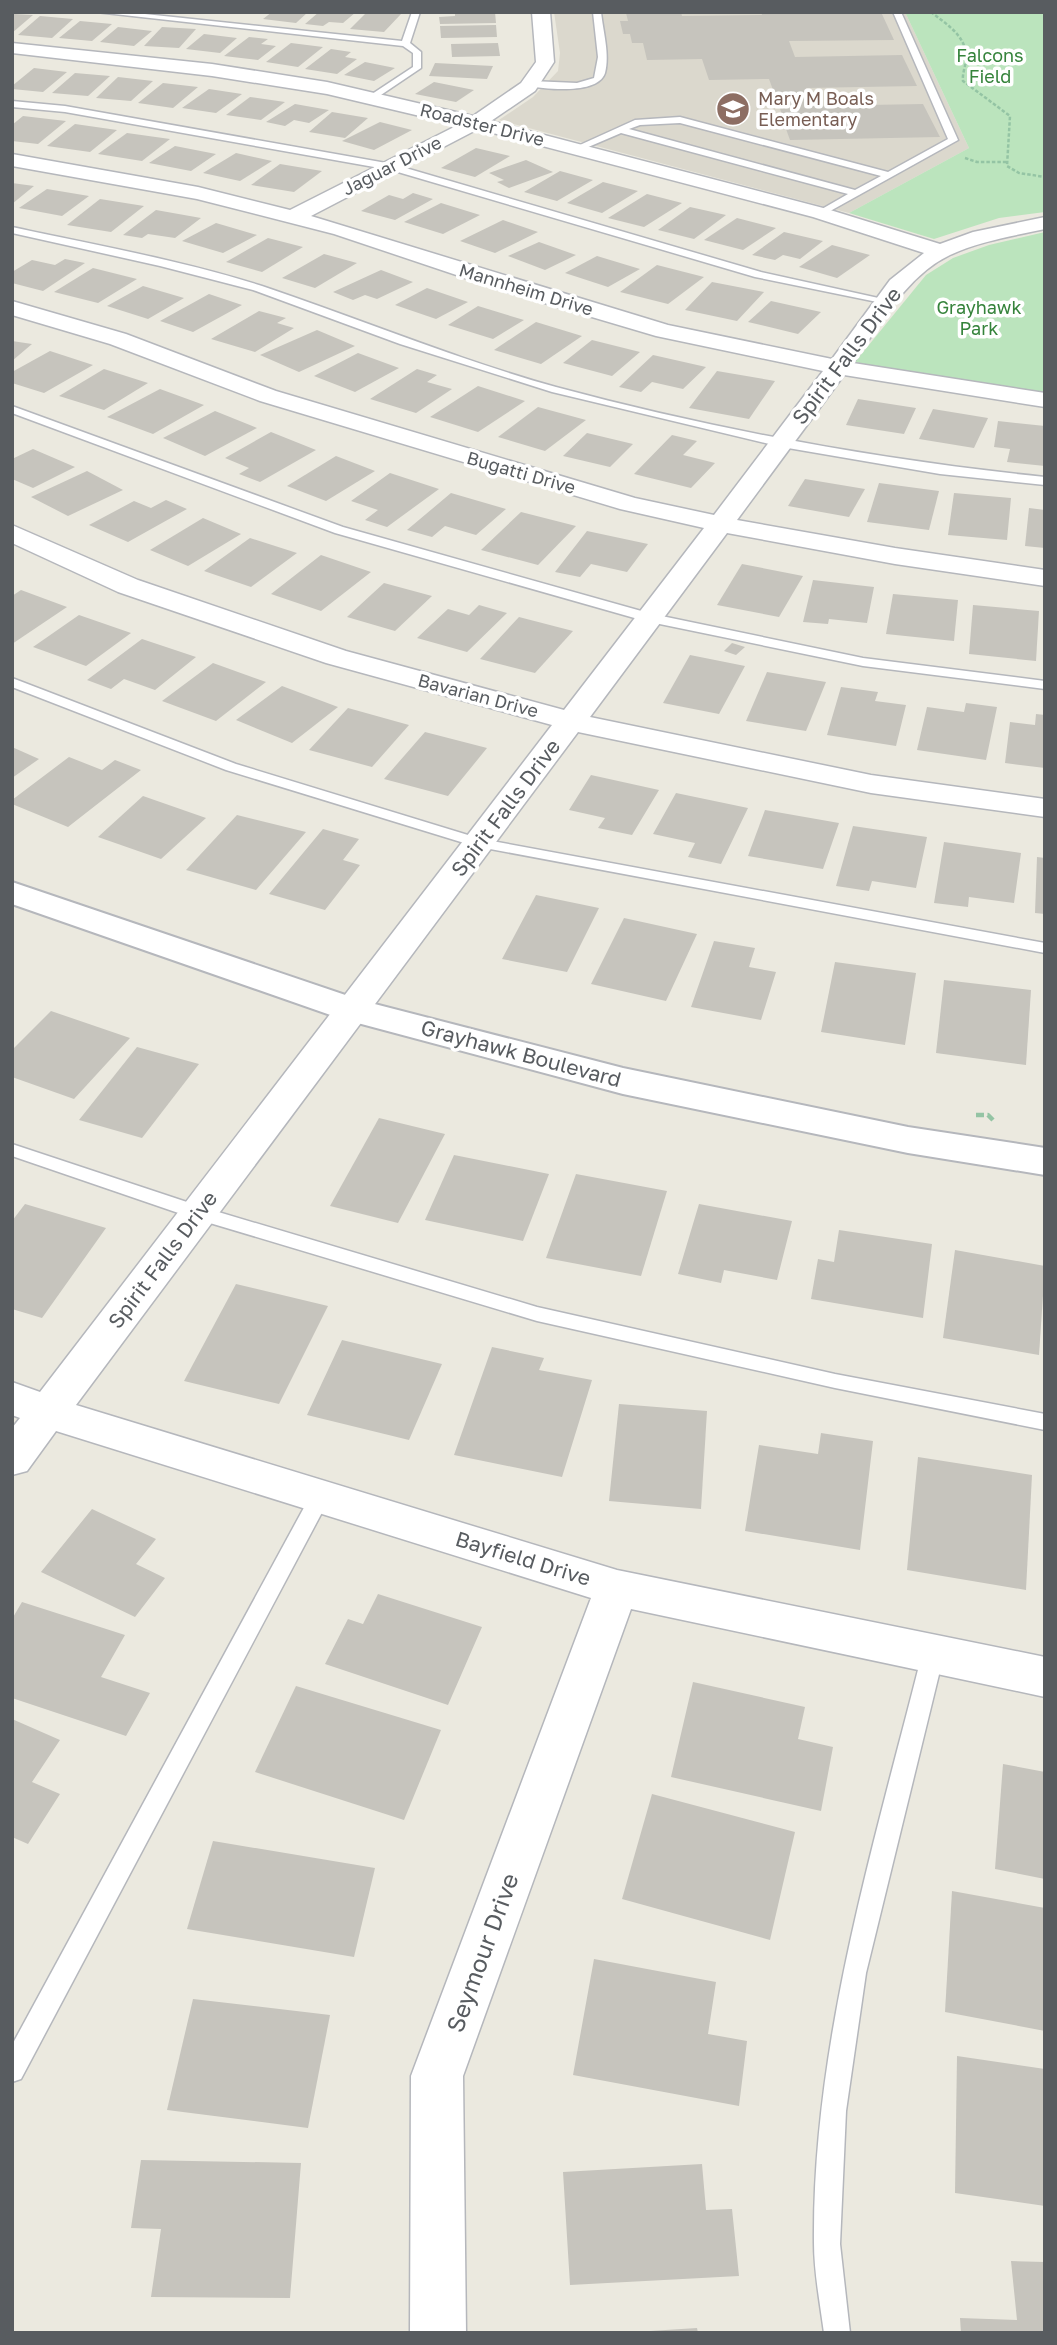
<svg xmlns="http://www.w3.org/2000/svg" width="1057" height="2345" viewBox="0 0 1057 2345" font-family="'Golos Text',sans-serif">
  <rect width="100%" height="100%" fill="#ebe9df"/>
  <polygon fill="#dbd8cd" points="554,12 905,12 969,148 849,213 499,120 533,97 558,71 560,53"/>
  <g fill="#bbe4bd">
    <polygon points="905,12 1045,12 1045,212 999,218 934,239 849,213 969,148"/>
    <polygon points="1045,232 1045,393 961,383 855,362 926,275 953,258 989,245"/>
  </g>
  <g fill="#c6c4bd">
    <polygon points="272,12 308,12 296,23 263,19"/>
    <polygon points="319,12 356,12 343,23 329,22 323,26 305,24"/>
    <polygon points="367,12 383,12 401,14 384,32 350,29"/>
    <polygon points="455,12 495,12 496,23 440,24 439,17 455,16"/>
    <polygon points="681,12 682,16 762,15 761,12 881,12 894,40 789,41 795,57 902,55 917,86 806,88 813,106 923,104 940,137 790,140 786,129 769,129 765,117 783,117 769,79 709,80 702,59 647,60 643,43 632,43 630,34 623,34 620,21 628,21 626,13"/>
    <polygon points="14,14 33,15 12,33 12,15"/>
    <polygon points="40,16 73,19 52,38 18,35"/>
    <polygon points="80,21 112,24 92,41 59,38"/>
    <polygon points="496,25 497,37 441,38 440,26"/>
    <polygon points="118,27 152,31 134,46 100,42"/>
    <polygon points="162,27 196,29 179,48 144,46"/>
    <polygon points="204,34 237,38 220,53 186,49"/>
    <polygon points="249,37 268,39 261,44 276,46 258,60 224,56"/>
    <polygon points="291,43 323,47 298,67 266,62"/>
    <polygon points="498,43 500,56 452,57 451,44"/>
    <polygon points="331,49 351,52 345,57 357,59 337,74 305,69"/>
    <polygon points="365,62 395,68 374,81 344,75"/>
    <polygon points="435,63 493,66 487,79 429,76"/>
    <polygon points="34,68 67,72 43,92 12,89 12,86"/>
    <polygon points="75,73 110,76 88,96 52,93"/>
    <polygon points="118,77 153,81 131,101 96,98"/>
    <polygon points="434,82 474,90 456,102 415,94"/>
    <polygon points="163,83 198,87 173,108 138,103"/>
    <polygon points="209,89 242,94 216,113 182,108"/>
    <polygon points="250,97 285,102 261,120 226,115"/>
    <polygon points="295,104 329,110 309,123 294,120 285,126 266,122"/>
    <polygon points="332,112 368,118 345,138 309,132"/>
    <polygon points="23,116 66,121 38,144 12,141 12,125"/>
    <polygon points="380,122 412,130 374,150 342,141"/>
    <polygon points="75,124 117,130 90,152 47,146"/>
    <polygon points="127,133 170,139 142,161 98,154"/>
    <polygon points="175,146 216,154 191,171 149,163"/>
    <polygon points="476,148 510,156 475,177 441,168"/>
    <polygon points="236,153 272,161 240,181 203,173"/>
    <polygon points="526,160 553,172 509,188 497,182 504,180 489,173"/>
    <polygon points="280,164 322,171 294,192 251,185"/>
    <polygon points="560,171 593,180 557,201 524,192"/>
    <polygon points="603,182 638,191 602,213 567,203"/>
    <polygon points="12,183 34,186 12,204"/>
    <polygon points="47,189 89,196 62,216 19,208"/>
    <polygon points="413,193 433,199 395,220 361,211 389,195 403,199"/>
    <polygon points="647,194 682,203 644,227 608,218"/>
    <polygon points="100,199 144,206 111,232 67,225"/>
    <polygon points="441,203 480,215 443,234 404,222"/>
    <polygon points="690,207 726,215 694,239 658,230"/>
    <polygon points="156,210 201,218 175,238 148,234 142,238 123,235"/>
    <polygon points="737,218 776,228 743,250 704,240"/>
    <polygon points="503,220 538,232 495,253 460,241"/>
    <polygon points="216,223 257,235 223,253 182,241"/>
    <polygon points="784,232 823,241 800,259 783,255 775,260 752,255"/>
    <polygon points="268,238 303,247 262,272 226,262"/>
    <polygon points="539,242 576,255 545,270 508,256"/>
    <polygon points="832,245 870,255 837,278 799,267"/>
    <polygon points="324,254 357,263 315,288 282,278"/>
    <polygon points="597,256 640,269 608,287 565,273"/>
    <polygon points="65,259 85,263 43,291 12,283 12,272 32,260 55,265"/>
    <polygon points="657,265 704,277 668,304 620,292"/>
    <polygon points="93,268 137,279 98,303 54,292"/>
    <polygon points="381,270 413,282 377,299 365,295 353,300 333,292"/>
    <polygon points="712,282 764,292 737,321 685,310"/>
    <polygon points="143,286 184,298 148,319 107,306"/>
    <polygon points="427,288 468,302 436,319 395,305"/>
    <polygon points="209,294 242,305 193,332 160,321"/>
    <polygon points="771,301 821,312 798,334 748,322"/>
    <polygon points="478,306 524,320 493,339 448,325"/>
    <polygon points="259,311 286,318 277,323 294,328 255,352 211,339"/>
    <polygon points="536,322 582,336 541,364 494,350"/>
    <polygon points="317,330 355,346 299,372 260,355"/>
    <polygon points="592,340 640,352 612,376 563,363"/>
    <polygon points="12,341 32,344 12,361"/>
    <polygon points="50,351 93,365 44,393 12,383 12,372"/>
    <polygon points="358,353 399,368 355,392 314,376"/>
    <polygon points="653,355 706,367 683,389 652,382 641,392 619,387"/>
    <polygon points="104,369 148,383 104,410 59,396"/>
    <polygon points="417,369 437,375 427,382 452,389 416,413 370,399"/>
    <polygon points="717,371 775,381 749,419 689,408"/>
    <polygon points="478,386 525,401 478,432 430,417"/>
    <polygon points="160,389 204,405 153,434 107,417"/>
    <polygon points="858,399 916,408 904,434 846,425"/>
    <polygon points="538,407 586,420 545,451 498,437"/>
    <polygon points="933,409 988,418 974,448 919,439"/>
    <polygon points="215,411 257,428 205,456 163,438"/>
    <polygon points="998,421 1045,426 1045,466 1007,462 1010,449 994,447"/>
    <polygon points="271,432 316,450 260,482 239,474 249,468 225,458"/>
    <polygon points="587,433 633,444 610,467 563,456"/>
    <polygon points="672,435 697,441 683,455 715,463 691,488 634,474"/>
    <polygon points="33,449 75,467 33,488 12,479 12,459"/>
    <polygon points="336,456 375,471 326,501 287,486"/>
    <polygon points="87,471 123,490 68,516 31,497"/>
    <polygon points="390,473 439,489 387,527 365,520 378,510 351,501"/>
    <polygon points="805,479 865,489 849,517 788,506"/>
    <polygon points="879,483 939,491 929,530 867,522"/>
    <polygon points="451,493 506,509 476,535 445,526 432,537 407,530"/>
    <polygon points="954,493 1011,498 1007,540 948,535"/>
    <polygon points="166,500 187,509 128,542 89,525 134,501 151,508"/>
    <polygon points="1029,508 1045,510 1045,548 1025,546"/>
    <polygon points="521,512 576,526 538,565 481,550"/>
    <polygon points="203,518 241,534 188,566 150,550"/>
    <polygon points="587,531 648,544 627,572 591,564 580,577 555,572"/>
    <polygon points="250,538 297,553 251,587 204,571"/>
    <polygon points="321,555 371,572 321,611 271,594"/>
    <polygon points="742,564 803,576 779,617 717,605"/>
    <polygon points="813,580 874,587 867,623 829,619 828,624 803,622"/>
    <polygon points="384,583 432,596 395,631 347,617"/>
    <polygon points="21,590 67,607 12,644 12,596"/>
    <polygon points="893,594 958,600 954,641 886,634"/>
    <polygon points="479,605 507,613 467,652 417,638 448,609 469,615"/>
    <polygon points="973,605 1039,611 1036,661 969,654"/>
    <polygon points="79,615 131,633 86,666 33,647"/>
    <polygon points="519,617 573,631 535,673 480,659"/>
    <polygon points="142,639 196,657 155,690 124,679 111,689 87,680"/>
    <polygon points="732,643 745,647 736,655 724,651"/>
    <polygon points="690,655 745,666 719,714 663,703"/>
    <polygon points="213,663 266,682 216,721 162,701"/>
    <polygon points="767,672 826,682 806,731 746,721"/>
    <polygon points="282,686 338,707 292,743 236,720"/>
    <polygon points="841,687 878,692 875,701 906,705 896,746 827,735"/>
    <polygon points="966,703 997,707 986,760 917,750 927,707 964,712"/>
    <polygon points="348,708 409,725 372,767 309,750"/>
    <polygon points="1036,714 1045,715 1045,768 1005,763 1010,722 1035,725"/>
    <polygon points="425,732 487,748 448,796 384,779"/>
    <polygon points="12,747 39,759 12,778"/>
    <polygon points="69,757 102,770 115,760 141,770 68,827 12,804 12,800"/>
    <polygon points="591,775 659,790 632,835 598,828 605,818 569,810"/>
    <polygon points="676,793 748,808 721,864 688,857 695,843 653,834"/>
    <polygon points="143,796 206,818 161,859 98,837"/>
    <polygon points="765,810 839,823 823,869 748,856"/>
    <polygon points="237,815 306,832 256,890 186,870"/>
    <polygon points="853,826 927,837 916,888 872,881 869,891 836,886"/>
    <polygon points="323,829 359,839 343,860 360,865 325,910 269,894"/>
    <polygon points="944,842 1021,853 1014,903 969,897 968,907 934,903"/>
    <polygon points="1037,857 1045,858 1045,914 1035,913"/>
    <polygon points="536,895 599,908 567,972 502,959"/>
    <polygon points="624,918 697,934 666,1001 591,984"/>
    <polygon points="714,941 755,948 749,967 776,972 761,1020 691,1007"/>
    <polygon points="835,962 916,973 905,1045 821,1032"/>
    <polygon points="944,980 1031,990 1026,1065 936,1053"/>
    <polygon points="51,1011 130,1038 74,1099 12,1077 12,1050"/>
    <polygon points="137,1047 199,1064 142,1138 79,1120"/>
    <polygon points="379,1118 445,1134 398,1223 330,1206"/>
    <polygon points="454,1155 549,1174 523,1241 425,1220"/>
    <polygon points="576,1174 667,1191 641,1276 546,1258"/>
    <polygon points="25,1204 106,1228 42,1318 12,1309 12,1221"/>
    <polygon points="699,1204 792,1221 777,1280 724,1270 721,1283 678,1274"/>
    <polygon points="839,1230 932,1244 923,1318 811,1299 818,1259 834,1262"/>
    <polygon points="955,1250 1045,1266 1039,1355 943,1338"/>
    <polygon points="236,1284 328,1306 279,1404 184,1381"/>
    <polygon points="342,1340 442,1364 409,1440 307,1415"/>
    <polygon points="492,1347 544,1358 539,1370 592,1380 562,1477 454,1455"/>
    <polygon points="619,1404 707,1411 701,1509 609,1501"/>
    <polygon points="821,1433 873,1441 860,1550 745,1531 759,1445 818,1454"/>
    <polygon points="918,1457 1032,1475 1026,1590 907,1570"/>
    <polygon points="92,1509 156,1539 136,1564 165,1578 135,1617 41,1572"/>
    <polygon points="378,1594 482,1627 448,1705 325,1664 348,1619 363,1624"/>
    <polygon points="22,1602 125,1635 101,1677 150,1693 126,1736 12,1698 12,1619"/>
    <polygon points="693,1682 805,1707 798,1739 833,1747 821,1811 671,1777"/>
    <polygon points="296,1686 441,1730 404,1820 255,1772"/>
    <polygon points="12,1719 60,1740 32,1782 60,1794 28,1844 12,1837"/>
    <polygon points="1003,1764 1045,1772 1045,1879 995,1869"/>
    <polygon points="652,1794 795,1832 770,1940 622,1899"/>
    <polygon points="213,1841 375,1868 354,1957 187,1929"/>
    <polygon points="952,1891 1045,1908 1045,2031 945,2012"/>
    <polygon points="594,1959 716,1982 708,2034 747,2041 739,2106 573,2075"/>
    <polygon points="193,1999 330,2015 308,2128 167,2110"/>
    <polygon points="957,2056 1045,2069 1045,2206 955,2193"/>
    <polygon points="141,2160 301,2163 290,2298 151,2297 161,2229 131,2228"/>
    <polygon points="702,2164 706,2210 732,2209 739,2276 570,2285 563,2172"/>
    <polygon points="1011,2261 1045,2262 1045,2333 961,2333 960,2318 1017,2320"/>
    <polygon points="697,2328 698,2333 650,2333 650,2331"/>
  </g>
  <g fill="none" stroke-linecap="round" stroke-linejoin="round">
    <g stroke="#b5b7bc" stroke-width="3">
      <g id="service">
        <polygon points="96,12 126,12 402,41 412,12 420,12 410,43 421,52 421,68 372,101 368,98 369,96 413,67 413,53 403,46"/>
        <path d="M 593,12 L 601,12 C 603,31 610,55 605,73 C 598,95 546,89 528,86 L 528,82 L 531,81 L 577,83 L 594,78 L 598,57 Z"/>
        <path d="M 893,12 L 901,12 L 958,140 L 823,215 L 815,213 L 848,194 L 621,133 L 579,151 L 571,149 L 635,120 L 680,117 L 888,172 L 948,139 ZM 680,123 L 881,176 L 855,190 L 629,129 L 640,125 Z"/>
        <polygon points="12,101 65,106 392,164 761,272 892,301 887,304 755,277 391,170 65,112 12,107"/>
        <path d="M 12,227 C 95,245 181,260 262,286 C 360,319 456,359 556,387 C 716,430 880,460 1045,477 L 1045,485 L 940,474 L 782,447 L 552,392 L 400,344 L 253,290 L 160,266 L 12,233 Z"/>
        <polygon points="12,406 343,527 652,614 863,658 1045,681 1045,689 863,666 645,621 335,533 12,413"/>
        <polygon points="12,678 236,764 481,839 1045,943 1045,953 474,846 226,770 12,687"/>
        <polygon points="12,1144 205,1208 537,1307 835,1374 1045,1414 1045,1430 835,1388 537,1321 193,1218 12,1156"/>
        <polygon points="320,1489 327,1491 330,1497 327,1503 21,2079 12,2082 12,2045 313,1491"/>
        <path d="M 933,1645 L 941,1648 L 944,1654 L 866,1973 L 846,2111 L 840,2244 L 850,2333 L 824,2333 C 820,2303 814,2273 814,2243 C 812,2044 874,1845 922,1654 L 925,1648 Z"/>
      </g>
    </g>
    <g stroke="#b5b7bc" stroke-width="3">
      <path id="minor" d="M 532,12 L 550,12 L 554,62 L 535,91 L 491,121 L 827,209 L 940,244 L 973,232 L 1045,217 L 1045,229 C 1013,236 980,241 950,255 C 906,276 880,325 853,363 L 1045,393 L 1045,407 L 844,375 L 737,520 L 895,548 L 1045,570 L 1045,586 L 895,564 L 727,533 L 590,717 L 871,775 L 1045,799 L 1045,817 L 871,793 L 578,732 L 76,1405 L 617,1570 L 1045,1657 L 1045,1697 L 631,1609 L 463,2076 L 466,2333 L 410,2333 L 411,2076 L 591,1598 L 56,1431 L 27,1471 L 12,1475 L 12,1428 L 20,1418 L 12,1415 L 12,1382 L 40,1392 L 552,725 L 326,663 L 118,592 L 12,543 L 12,525 L 138,580 L 346,651 L 564,710 L 704,528 L 620,509 L 260,401 L 110,344 L 12,315 L 12,301 L 126,334 L 276,391 L 635,498 L 714,515 L 823,371 L 656,336 L 504,291 L 334,234 L 197,199 L 12,166 L 12,154 L 198,187 L 290,210 L 458,125 L 327,94 L 212,76 L 12,53 L 12,43 L 212,64 L 327,82 L 473,116 L 521,83 L 536,62 ZM 478,129 L 813,217 L 924,253 L 890,280 L 832,359 L 668,325 L 311,216 Z"/>
    </g>
    <g stroke="#b5b7bc" stroke-width="4">
      <polygon id="tertiary" points="12,882 363,1001 623,1068 908,1127 1045,1148 1045,1175 908,1153 623,1094 339,1018 12,904"/>
    </g>
    <g stroke="#94c4a4" stroke-width="2.5" stroke-dasharray="3.5 2" stroke-linecap="butt">
      <path d="M 931,12 C 946,24 967,36 966,58 C 966,66 962,73 963,81 L 1010,116 L 1007,166 L 1019,173 L 1045,177"/>
      <polyline points="965,158 977,162 1006,162"/>
    </g>
    <polyline stroke="#94c4a4" stroke-width="4.5" stroke-dasharray="8 3.5" stroke-linecap="butt" points="976,1115 988,1115 993,1120"/>
    <use href="#service" fill="#fff" fill-rule="evenodd"/>
    <use href="#minor" fill="#fff" fill-rule="evenodd"/>
    <use href="#tertiary" fill="#fff" fill-rule="evenodd"/>
  </g>
  <defs>
    <g id="school-disc" transform="scale(1.75)"><circle r="9.5" fill="#8d6e63" stroke="#fff"/><path d="M0-5L7-2L0 1L-7-2ZM-4 1L0 2.5L4 1V4Q0 6-4 4Z" fill="#fff"/></g>
  </defs>
  <g fill-rule="evenodd">
    <use href="#school-disc" x="733" y="109"/>
  </g>
  <g text-anchor="middle" stroke-width="7" stroke-linejoin="round" paint-order="stroke">
    <g font-size="18" fill="#35833b" stroke="#fff">
      <text x="990" y="62">Falcons<tspan x="990" dy="21">Field</tspan></text>
      <text x="979" y="314">Grayhawk<tspan x="979" dy="21">Park</tspan></text>
    </g>
    <g font-size="18" fill="#785e54" stroke="#fff" text-anchor="start">
      <text x="758" y="105">Mary M Boals<tspan x="758" dy="21">Elementary</tspan></text>
    </g>
    <g font-size="18" fill="#585c60" stroke="#fff">
      <text transform="translate(482 125) rotate(14)" y="6">Roadster Drive</text>
      <text transform="translate(392 166) rotate(-27)" y="6">Jaguar Drive</text>
      <text transform="translate(526 290) rotate(17)" y="6">Mannheim Drive</text>
      <text transform="translate(521 473) rotate(16)" y="6">Bugatti Drive</text>
      <text transform="translate(478 696) rotate(15)" y="6">Bavarian Drive</text>
    </g>
    <g font-size="21" fill="#585c60" stroke="#fff">
      <text transform="translate(847 356) rotate(-53)" y="7">Spirit Falls Drive</text>
      <text transform="translate(506 808) rotate(-53)" y="7">Spirit Falls Drive</text>
      <text transform="translate(521 1054) rotate(15)" y="7">Grayhawk Boulevard</text>
      <text transform="translate(163 1260) rotate(-53)" y="7">Spirit Falls Drive</text>
      <text transform="translate(523 1559) rotate(17)" y="7">Bayfield Drive</text>
    </g>
    <g font-size="24" fill="#585c60" stroke="#fff">
      <text transform="translate(483 1953) rotate(-70)" y="8">Seymour Drive</text>
    </g>
  </g>
  <rect width="1057" height="2345" fill="none" stroke="#585c60" stroke-width="28"/>
</svg>
